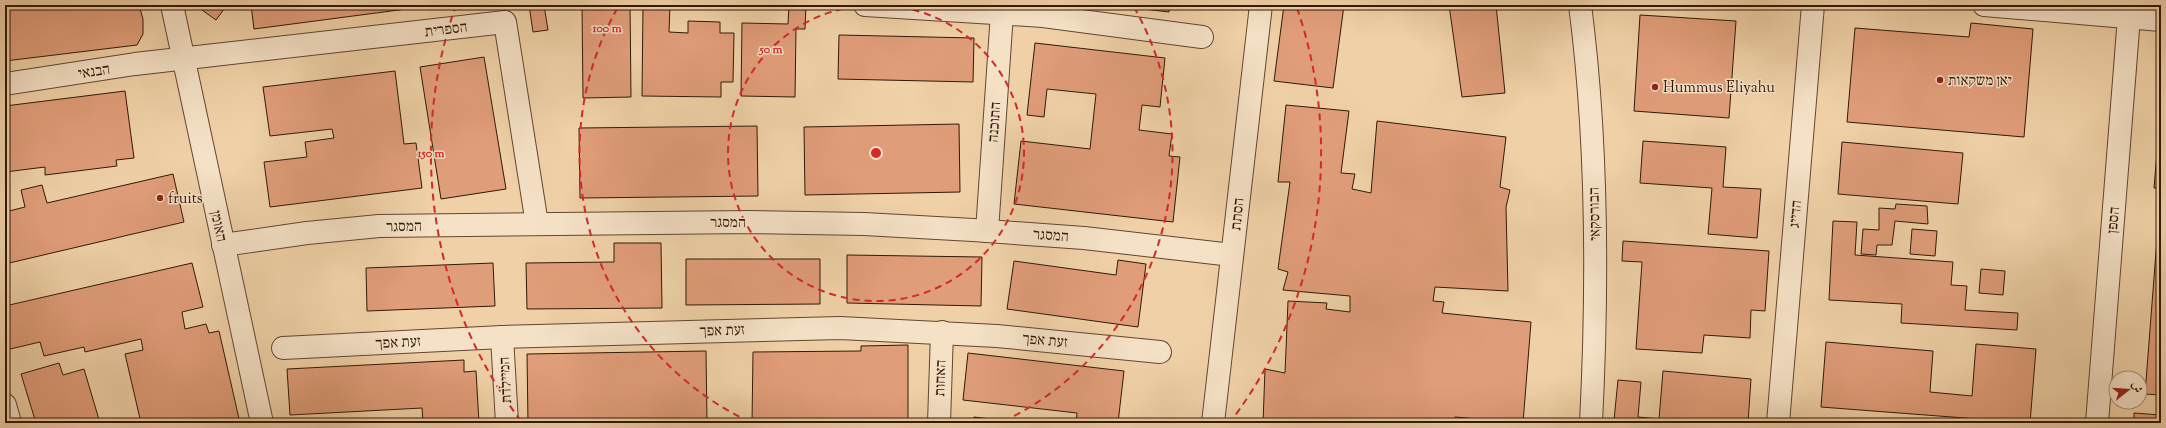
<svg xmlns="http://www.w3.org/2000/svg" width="2166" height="428" viewBox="0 0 2166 428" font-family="'Sorts Mill Goudy',Amiri,'Frank Ruhl Libre',serif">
  <rect width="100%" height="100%" fill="#f0d1a7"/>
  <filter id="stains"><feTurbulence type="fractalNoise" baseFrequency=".005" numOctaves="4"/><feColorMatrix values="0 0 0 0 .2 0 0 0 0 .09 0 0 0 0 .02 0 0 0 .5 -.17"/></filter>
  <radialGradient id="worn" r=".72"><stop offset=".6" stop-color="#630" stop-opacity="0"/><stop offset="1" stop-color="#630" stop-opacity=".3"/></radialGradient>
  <g fill="#e09d79" stroke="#321807">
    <polygon points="5,5 139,5 143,19 143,34 137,45 5,61"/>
    <polygon points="195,5 227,5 216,20"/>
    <polygon points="251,5 437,5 254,29"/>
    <polygon points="529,5 544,5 548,30 533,32"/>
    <polygon points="582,5 630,5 631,97 583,98"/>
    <polygon points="643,5 670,5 669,32 688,33 688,21 720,22 720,33 734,33 733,82 721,82 721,97 642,96"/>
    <polygon points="789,5 806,5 805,29 796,29 795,97 741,96 742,23 788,24"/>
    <polygon points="1110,5 1170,5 1169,12"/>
    <polygon points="1284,5 1344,5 1333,88 1274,81"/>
    <polygon points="1449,5 1496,5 1505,93 1462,97"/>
    <polygon points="1640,15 1736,21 1729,118 1634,111"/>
    <polygon points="1971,23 2033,29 2024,137 1847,122 1855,28 1969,37"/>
    <polygon points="839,35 974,38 973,82 838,79"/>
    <polygon points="1035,43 1165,58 1160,107 1142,105 1139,130 1172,134 1169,156 1180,157 1173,222 1014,204 1021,141 1090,149 1096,94 1047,89 1044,117 1027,115"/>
    <polygon points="484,57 506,189 441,199 420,67"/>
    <polygon points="395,71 404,144 416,143 422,188 270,207 264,162 307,157 305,142 334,138 332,129 270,136 263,87"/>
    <polygon points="125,91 134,158 116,160 117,166 45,175 45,167 5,172 5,106"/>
    <polygon points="2161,104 2161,188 2154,188"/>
    <polygon points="1286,105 1349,111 1341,173 1355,174 1352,189 1371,193 1377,121 1506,137 1500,187 1510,190 1506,207 1508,291 1435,287 1433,301 1444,302 1442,313 1531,322 1523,423 1455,417 1454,423 1263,423 1265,369 1285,373 1288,301 1327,303 1326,309 1350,312 1350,296 1283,290 1288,272 1278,269 1290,182 1278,182"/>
    <polygon points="959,124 960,192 805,195 804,127"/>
    <polygon points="757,126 758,196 580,198 579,128"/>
    <polygon points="1643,141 1726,147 1723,187 1761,189 1757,238 1708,234 1712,188 1640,183"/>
    <polygon points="1842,142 1963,153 1958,204 1838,194"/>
    <polygon points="173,174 184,222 5,264 5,212 25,207 21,190 42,185 47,203"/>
    <polygon points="1896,204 1927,206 1928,224 1895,221 1892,245 1877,245 1876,255 1861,254 1863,229 1879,230 1879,208 1895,209"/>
    <polygon points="1833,221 1857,222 1855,255 1953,262 1951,285 1967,286 1965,310 2018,313 2017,330 1901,323 1902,304 1829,300"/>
    <polygon points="1912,229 1937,231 1935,256 1910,254"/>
    <polygon points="2157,239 2161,240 2161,395 2145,394"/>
    <polygon points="1623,241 1769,251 1765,311 1751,310 1750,338 1704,335 1702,353 1636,349 1642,262 1622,261"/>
    <polygon points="614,243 661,243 662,308 527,309 526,263 614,262"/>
    <polygon points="847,255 982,257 981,306 847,303"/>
    <polygon points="686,259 820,259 820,304 686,305"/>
    <polygon points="1118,260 1146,264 1138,327 1007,309 1014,261 1116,275"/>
    <polygon points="192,263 203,307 182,312 185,329 206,324 209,333 219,331 240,423 141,423 125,354 143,350 141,339 85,352 84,347 44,356 40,342 10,349 5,329 5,306"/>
    <polygon points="493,263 495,306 367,311 366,268"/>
    <polygon points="1981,269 2005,271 2003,295 1979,293"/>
    <polygon points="1826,342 1933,351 1930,392 1972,396 1976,344 2036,349 2030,423 1821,407"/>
    <polygon points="908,345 908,423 752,423 753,352 861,351 861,346"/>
    <polygon points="706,351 707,423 528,423 527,354"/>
    <polygon points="968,353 1124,371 1118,423 1121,423 1076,423 1077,413 963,400"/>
    <polygon points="464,360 464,372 476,371 479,423 423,423 422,408 290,415 287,369"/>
    <polygon points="59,363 63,375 84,369 100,423 36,423 21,374"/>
    <polygon points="1663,371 1751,379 1748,423 1631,423 1631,421 1614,420 1618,380 1641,382 1638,417 1659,419"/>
    <polygon points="2134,413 2161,415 2161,423 2134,423"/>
    <polygon points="974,417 1025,423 974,423"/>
  </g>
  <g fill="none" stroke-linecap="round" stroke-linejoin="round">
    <g stroke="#62462f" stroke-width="24">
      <g id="minor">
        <polyline points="172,5 262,423"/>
        <polyline points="865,5 1043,16 1202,37"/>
        <polyline points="1984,5 2161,20"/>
        <polyline points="5,84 135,64 505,22 537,224"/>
        <polyline points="987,231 1002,13"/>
        <polyline points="223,245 307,233 379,226 750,222 864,224 973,230 1084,238 1232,255"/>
        <polyline points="502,337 507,423"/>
        <polyline points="283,348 502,337 840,328 997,336 1160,352"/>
        <polyline points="5,405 10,423"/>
        <polyline points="939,423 942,332"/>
        <polyline points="1778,423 1813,5"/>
        <polyline points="2097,423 2129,17"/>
      </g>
    </g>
    <g stroke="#62462f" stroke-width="24">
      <g id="tertiary">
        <path d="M 1580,5 C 1598,143 1598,285 1591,423"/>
        <polyline points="1213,423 1261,5"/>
      </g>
    </g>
    <use href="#minor" stroke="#f5e1c6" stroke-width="22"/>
    <use href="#tertiary" stroke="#f5e1c6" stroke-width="22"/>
  </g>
  <g fill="none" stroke="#d62828" stroke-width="2" stroke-dasharray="7 5">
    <path d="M877 5A148 148 0 1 1 875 5"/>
    <path d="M750 422A297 297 0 0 1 618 7M1134 7A297 297 0 0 1 1002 422"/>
    <path d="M521 421A445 445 0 0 1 455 8M1297 8A445 445 0 0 1 1231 421"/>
  </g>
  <g fill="#8f2418" stroke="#f5e1c6" stroke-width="1.5">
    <circle cx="1940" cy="80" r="4"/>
    <circle cx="1655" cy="87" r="4"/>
    <circle cx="160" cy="198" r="4"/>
  </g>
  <g text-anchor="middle" stroke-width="3" stroke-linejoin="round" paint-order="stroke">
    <g font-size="15" fill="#321807" stroke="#f5e1c6">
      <text transform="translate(446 29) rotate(-7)" y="5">הספרית</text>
      <text transform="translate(94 71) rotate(-9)" y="5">הבנאי</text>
      <text transform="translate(994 122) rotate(-86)" y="5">התוכנה</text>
      <text transform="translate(1237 214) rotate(-84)" y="5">הסתת</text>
      <text transform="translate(1594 214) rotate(-91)" y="5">הבורסקאי</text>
      <text transform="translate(1795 214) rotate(-85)" y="5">הדייג</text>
      <text transform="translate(2113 220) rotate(-85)" y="5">הספן</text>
      <text x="728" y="227">המסגר</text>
      <text transform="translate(219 226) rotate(78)" y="5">האומן</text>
      <text transform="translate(404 226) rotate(-1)" y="5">המסגר</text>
      <text transform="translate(1051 235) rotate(4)" y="5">המסגר</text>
      <text transform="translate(722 330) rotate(-2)" y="5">זעת אפך</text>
      <text transform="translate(1045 340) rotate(5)" y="5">זעת אפך</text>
      <text transform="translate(398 342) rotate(-3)" y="5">זעת אפך</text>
      <text transform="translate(940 378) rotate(-88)" y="5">האחות</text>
      <text transform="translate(505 380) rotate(-93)" y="5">המיילדת</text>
    </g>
    <g font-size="15" fill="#321807" stroke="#f5e1c6" text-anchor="start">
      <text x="1948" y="85">יאן משקאות</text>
      <text x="1663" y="92">Hummus Eliyahu</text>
      <text x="168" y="203">fruits</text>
    </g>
  </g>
  <circle cx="876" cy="153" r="6" fill="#d62828" stroke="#f5e1c6" stroke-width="2"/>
  <g font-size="12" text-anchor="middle" font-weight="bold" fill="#d62828" stroke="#f5e1c6" stroke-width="3" stroke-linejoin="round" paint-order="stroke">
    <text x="607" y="32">100 m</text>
    <text x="771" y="53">50 m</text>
    <text x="431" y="157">150 m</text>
  </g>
  <rect width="2166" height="428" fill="none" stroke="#f0d1a7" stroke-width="20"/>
  <rect x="6" y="6" width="2154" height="416" fill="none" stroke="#321807" stroke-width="2"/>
  <rect x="10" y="10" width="2146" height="408" fill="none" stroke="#321807"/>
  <g transform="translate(2128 390) rotate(73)"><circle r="19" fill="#f5e1c6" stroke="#a7917a"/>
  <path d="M0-3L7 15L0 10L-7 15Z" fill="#8f2418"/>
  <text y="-6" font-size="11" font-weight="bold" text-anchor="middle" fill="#321807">ش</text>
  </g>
  <rect width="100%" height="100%" filter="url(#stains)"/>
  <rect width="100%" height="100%" fill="url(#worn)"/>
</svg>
